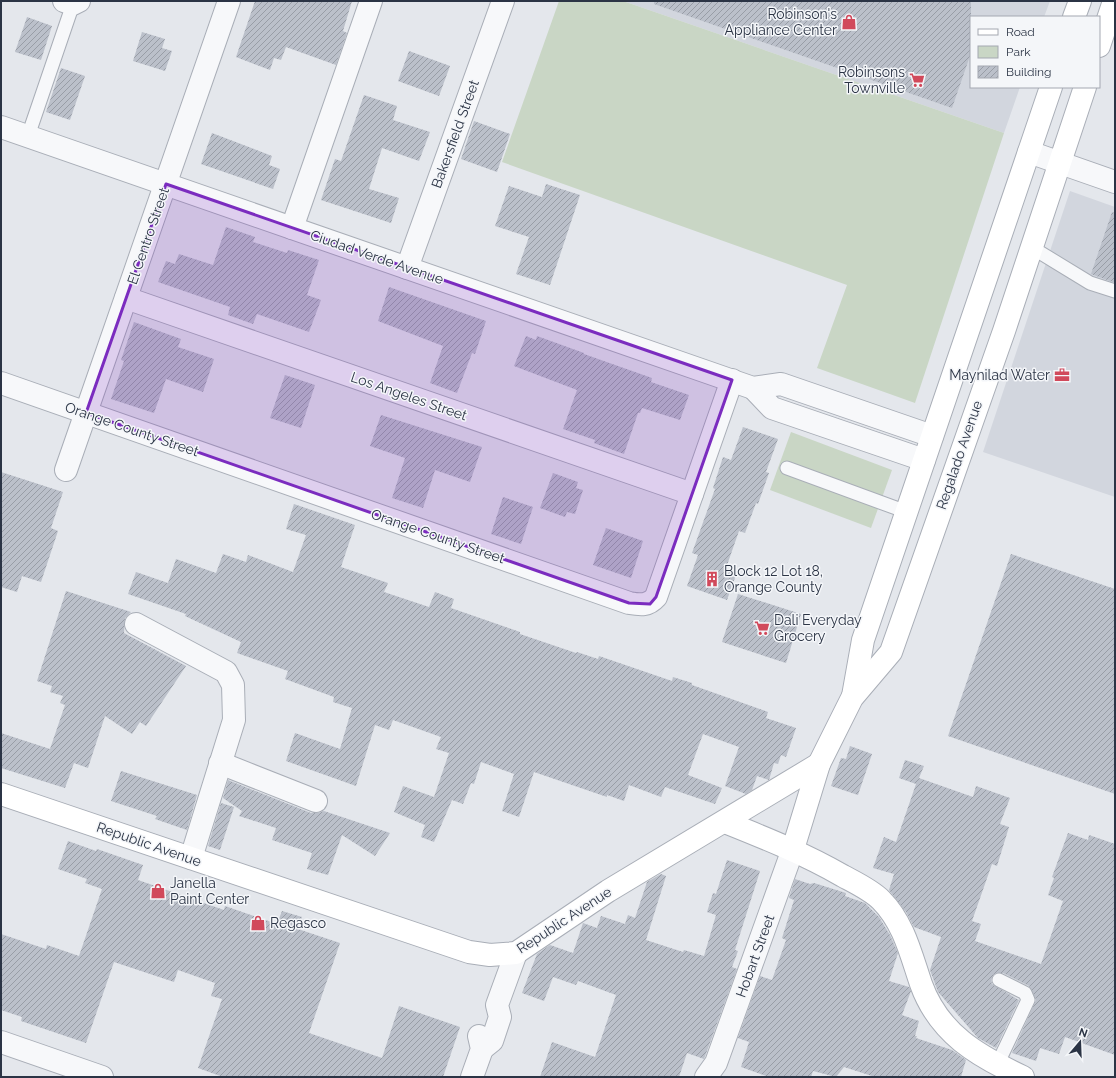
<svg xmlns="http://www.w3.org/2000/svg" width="1116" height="1078" viewBox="0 0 1116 1078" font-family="Raleway,sans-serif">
  <defs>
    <pattern id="building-hatch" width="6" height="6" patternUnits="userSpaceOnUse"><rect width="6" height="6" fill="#bbc0ca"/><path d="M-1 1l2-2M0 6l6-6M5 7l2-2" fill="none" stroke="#989da6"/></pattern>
  </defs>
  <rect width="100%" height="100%" fill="#e4e7ec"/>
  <g fill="#d2d6de">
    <polygon points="623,1 1050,1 1044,17 971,17 971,87 1020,87 1004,133"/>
    <polygon points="1070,191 1115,207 1115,497 983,452"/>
  </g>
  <g fill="#c9d6c5">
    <polygon points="559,1 623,1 1004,133 915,403 817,368 847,285 502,162"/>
    <polygon points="791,432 892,470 871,528 770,490"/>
  </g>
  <g fill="url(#building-hatch)">
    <polygon points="255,1 352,1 343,31 347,33 336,65 286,47 281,60 274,58 270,70 236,57"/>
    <polygon points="654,1 971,1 971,53 952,108 654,4"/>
    <polygon points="27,17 52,26 41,60 15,52"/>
    <polygon points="142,32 165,39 162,48 172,51 165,71 133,61"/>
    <polygon points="409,51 450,66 439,96 398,81"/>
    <polygon points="61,68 85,76 70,120 46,112"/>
    <polygon points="364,95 397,106 393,120 430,132 419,161 382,148 369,189 399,198 391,223 321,200 335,159 341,161"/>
    <polygon points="474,121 510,134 497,172 461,159"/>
    <polygon points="212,133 272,156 269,165 280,169 273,189 201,164"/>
    <polygon points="546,184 580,195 550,285 516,274 529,237 495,226 509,186 542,197"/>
    <polygon points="1112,212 1115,213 1115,283 1091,274"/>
    <polygon points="226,227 255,237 253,242 287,253 288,250 319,260 307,295 321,300 309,332 257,314 253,324 228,315 230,307 158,282 166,261 175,264 179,254 213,265"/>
    <polygon points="389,287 486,321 475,354 472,353 457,393 430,383 443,346 378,321"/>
    <polygon points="134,322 181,339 178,347 214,359 203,392 166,379 154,413 111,399 124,361 121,360"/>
    <polygon points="526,336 536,340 537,336 584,353 584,354 652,378 651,382 689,395 680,420 642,408 640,413 638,413 624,454 594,443 595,440 563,429 577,390 514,366"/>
    <polygon points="285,375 315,385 301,428 270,418"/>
    <polygon points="381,415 482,447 470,482 435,470 423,508 392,498 405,458 370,446"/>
    <polygon points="743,427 778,439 766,472 769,473 758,504 756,503 745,533 739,531 726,568 737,572 727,600 687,586 698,555 692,553 715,489 713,488 723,457 731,460"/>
    <polygon points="1,472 63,492 51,528 58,531 41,582 22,576 17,592 1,587"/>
    <polygon points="553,473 578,482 576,488 583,490 575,514 567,512 565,517 540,508"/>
    <polygon points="503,497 533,507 521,544 491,534"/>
    <polygon points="294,504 355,525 341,567 388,583 384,592 429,607 435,592 454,599 451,608 520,632 520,634 576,653 577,652 598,659 599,656 672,681 673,677 692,683 692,685 768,712 766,718 796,728 786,757 781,755 778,764 774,763 769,780 757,776 752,790 746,794 725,786 739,747 703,734 688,775 722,788 715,804 665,787 661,797 629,785 624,801 607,795 607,797 534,772 519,817 502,811 514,774 481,762 474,784 471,783 463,804 452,800 434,842 421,837 425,825 394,812 403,786 434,797 449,753 436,749 441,737 393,720 389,730 375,725 356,786 286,761 295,733 340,749 352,708 333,702 334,697 285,679 288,671 237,653 241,642 185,616 186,614 128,594 136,572 168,583 176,559 216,573 223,554 246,562 248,555 293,572 306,535 286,529"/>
    <polygon points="606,528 643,541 631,578 593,565"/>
    <polygon points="1011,554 1115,589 1115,794 948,736"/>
    <polygon points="66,591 131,612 125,618 124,633 186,666 146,726 140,722 132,734 105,716 88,768 74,763 65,788 1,768 1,733 50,749 65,705 60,703 63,696 50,692 52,686 37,681"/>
    <polygon points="738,594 801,614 786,663 722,642"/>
    <polygon points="850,746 872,754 858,795 831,786 841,758 846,759"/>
    <polygon points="905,760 924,766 919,778 973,797 976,786 1010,798 1000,824 1009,827 997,866 992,864 972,921 981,924 975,941 1041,964 1063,901 1048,895 1054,878 1052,877 1068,833 1088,840 1089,835 1115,844 1115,1055 1065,1037 1059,1054 1040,1048 1036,1061 1012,1053 1036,1000 1029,986 1003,973 994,974 991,980 992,984 1019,1000 996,1048 978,1038 938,992 930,970 941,937 914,927 906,912 889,890 894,874 873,868 884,837 896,842 916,784 899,778"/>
    <polygon points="121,771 197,795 187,830 155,819 157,816 111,801"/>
    <polygon points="228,780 311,813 318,813 324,811 390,833 375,856 342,835 328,875 307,869 312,853 272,840 276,828 239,816 242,811 223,798"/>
    <polygon points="221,803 234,807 220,850 208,846"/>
    <polygon points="68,841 96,851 97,849 143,865 138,880 224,910 225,906 277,924 282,911 302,917 298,929 340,943 309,1033 382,1058 399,1006 460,1027 443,1077 223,1077 198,1068 222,999 211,996 215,983 178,970 174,982 114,962 86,1043 21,1021 22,1017 1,1010 1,934 46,949 47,945 79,956 102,889 85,883 87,879 58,869"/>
    <polygon points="727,860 760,871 735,950 738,951 732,967 737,969 704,1059 687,1053 679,1077 540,1077 552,1042 595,1057 616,995 578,981 576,985 553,977 544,1001 522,993 537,954 550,945 573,953 583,923 597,928 601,916 625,924 628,915 635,918 647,882 661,874 666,876 646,940 683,952 684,950 704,956 716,915 707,912 713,893 716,894"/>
    <polygon points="795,879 810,884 814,883 846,893 845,896 865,903 879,917 890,935 898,953 889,981 909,987 911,991 902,1015 919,1021 915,1036 917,1036 916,1038 952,1050 966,1060 961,1077 875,1077 844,1067 836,1077 813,1071 811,1077 769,1077 741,1067 749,1042 738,1038 760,976 772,980 786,940 782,938 794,900 789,898"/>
  </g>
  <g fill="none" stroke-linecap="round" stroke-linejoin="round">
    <g stroke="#a9aeb7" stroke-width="15">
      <g id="service">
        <polyline points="28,136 73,4"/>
        <polyline points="1031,247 1090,283 1115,291"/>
        <polyline points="787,468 907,512"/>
        <polyline points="997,1065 1028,1000 1025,993 999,980"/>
      </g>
    </g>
    <g stroke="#a9aeb7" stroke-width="24">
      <g id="minor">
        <polyline points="64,1 73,4 79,1"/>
        <polyline points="1,127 753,388 781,384 932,436"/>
        <polyline points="1029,152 1115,182"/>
        <polyline points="292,228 371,1"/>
        <polyline points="407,268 503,1"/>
        <polyline points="126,298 692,494"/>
        <path d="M 1,383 L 629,603 C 641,605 648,606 656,597 L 732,380"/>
        <polyline points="753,388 772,408 924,460"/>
        <polyline points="66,470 229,1"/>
        <polyline points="136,624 226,672 233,685 234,720 191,858"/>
        <polyline points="220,763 316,801"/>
        <polyline points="1,1042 102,1077"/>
        <polyline points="482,1049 492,1041 500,1017 497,1005 516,953"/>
        <polyline points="472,1077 482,1049 479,1036"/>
        <polyline points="706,1077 716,1063 793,849"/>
      </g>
    </g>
    <g stroke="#a9aeb7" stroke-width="24">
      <g id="secondary">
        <polyline points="1074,17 1080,1"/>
        <polyline points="1099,46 1114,1"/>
        <polyline points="853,696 863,640 1051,87"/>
        <polyline points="1,794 469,952 490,955 516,953 608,891 819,764"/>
        <path d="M 725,822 C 765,838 805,854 843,876 C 856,883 871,890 881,900 C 904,923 911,955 921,984 C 939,1034 978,1056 1023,1077"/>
        <polyline points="793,849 819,764 852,698 891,652 1004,331 1085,87"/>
      </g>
    </g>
    <use href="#service" stroke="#f7f8fa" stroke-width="13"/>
    <use href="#minor" stroke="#f7f8fa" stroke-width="22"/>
    <use href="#secondary" stroke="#fff" stroke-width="22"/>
  </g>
  <path fill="#7b2cbf" fill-opacity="0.2" stroke="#7b2cbf" stroke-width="3" stroke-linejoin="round" d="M 166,184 L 732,380 L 656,597 L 650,604 L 629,603 L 86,413 Z"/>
  <defs>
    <g id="shop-bare" transform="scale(1.2)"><path d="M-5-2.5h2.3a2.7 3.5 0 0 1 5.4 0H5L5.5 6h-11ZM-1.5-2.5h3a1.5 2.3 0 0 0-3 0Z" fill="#d1495b" stroke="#f4f6f9" stroke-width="2.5" paint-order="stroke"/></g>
    <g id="supermarket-bare" transform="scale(1.2)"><path d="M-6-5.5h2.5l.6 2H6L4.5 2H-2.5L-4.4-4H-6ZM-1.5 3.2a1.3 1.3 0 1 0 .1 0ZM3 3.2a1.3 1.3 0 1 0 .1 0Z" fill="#d1495b" stroke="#f4f6f9" stroke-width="2.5" paint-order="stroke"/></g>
    <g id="office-bare" transform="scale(1.2)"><path d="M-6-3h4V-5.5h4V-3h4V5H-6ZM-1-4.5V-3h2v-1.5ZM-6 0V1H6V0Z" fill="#d1495b" stroke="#f4f6f9" stroke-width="2.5" paint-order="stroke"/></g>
    <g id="building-bare" transform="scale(1.2)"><path d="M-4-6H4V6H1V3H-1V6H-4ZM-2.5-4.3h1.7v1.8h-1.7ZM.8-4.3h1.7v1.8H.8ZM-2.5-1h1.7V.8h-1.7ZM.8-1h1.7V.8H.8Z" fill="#d1495b" stroke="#f4f6f9" stroke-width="2.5" paint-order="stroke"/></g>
  </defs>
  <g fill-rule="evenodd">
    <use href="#shop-bare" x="849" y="22"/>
    <use href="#supermarket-bare" x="917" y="80"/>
    <use href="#office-bare" x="1062" y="375"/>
    <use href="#building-bare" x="712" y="579"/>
    <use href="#supermarket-bare" x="762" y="628"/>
    <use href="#shop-bare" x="158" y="891"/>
    <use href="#shop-bare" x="258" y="923"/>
  </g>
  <g text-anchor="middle" stroke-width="3" stroke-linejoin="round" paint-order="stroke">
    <g font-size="14" fill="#2b3445" stroke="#f4f6f9" text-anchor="start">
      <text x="837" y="19" text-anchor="end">Robinson's<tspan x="837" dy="16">Appliance Center</tspan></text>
      <text x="905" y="77" text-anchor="end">Robinsons<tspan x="905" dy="16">Townville</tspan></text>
      <text x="1050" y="380" text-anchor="end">Maynilad Water</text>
      <text x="724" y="576">Block 12 Lot 18,<tspan x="724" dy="16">Orange County</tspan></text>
      <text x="774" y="625">Dali Everyday<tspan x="774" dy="16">Grocery</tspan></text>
      <text x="170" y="888">Janella<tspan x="170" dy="16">Paint Center</tspan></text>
      <text x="270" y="928">Regasco</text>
    </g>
    <g font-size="14" fill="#2b3445" stroke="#f4f6f9">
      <text transform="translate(455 134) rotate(-70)" y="5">Bakersfield Street</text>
      <text transform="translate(148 236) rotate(-71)" y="5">El Centro Street</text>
      <text transform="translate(377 257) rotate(19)" y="5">Ciudad Verde Avenue</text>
      <text transform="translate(409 396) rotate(19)" y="5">Los Angeles Street</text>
      <text transform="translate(132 429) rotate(19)" y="5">Orange County Street</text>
      <text transform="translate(959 455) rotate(-71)" y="5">Regalado Avenue</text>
      <text transform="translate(438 536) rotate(19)" y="5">Orange County Street</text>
      <text transform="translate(149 844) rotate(19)" y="5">Republic Avenue</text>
      <text transform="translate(564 920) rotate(-33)" y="5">Republic Avenue</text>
      <text transform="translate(755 956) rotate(-70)" y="5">Hobart Street</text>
    </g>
  </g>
  <rect width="1116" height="1078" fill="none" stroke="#2b3445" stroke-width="4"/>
  <rect x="970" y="16" width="130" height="72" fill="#f4f6f9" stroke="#a4a8b1"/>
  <rect x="978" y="29" width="20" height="6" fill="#ffffff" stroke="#a4a8b1"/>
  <text x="1006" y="36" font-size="12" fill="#2b3445">Road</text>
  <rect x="978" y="46" width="20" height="12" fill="#c9d6c5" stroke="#a4a8b1"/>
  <text x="1006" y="56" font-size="12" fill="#2b3445">Park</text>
  <rect x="978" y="66" width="20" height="12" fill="url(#building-hatch)" stroke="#a4a8b1"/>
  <text x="1006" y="76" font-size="12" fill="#2b3445">Building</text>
  <g transform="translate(1080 1042) rotate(19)" stroke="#f4f6f9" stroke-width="3" paint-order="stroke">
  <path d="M0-3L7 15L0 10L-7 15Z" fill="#2b3445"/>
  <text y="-6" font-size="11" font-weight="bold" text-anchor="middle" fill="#2b3445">N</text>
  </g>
</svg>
